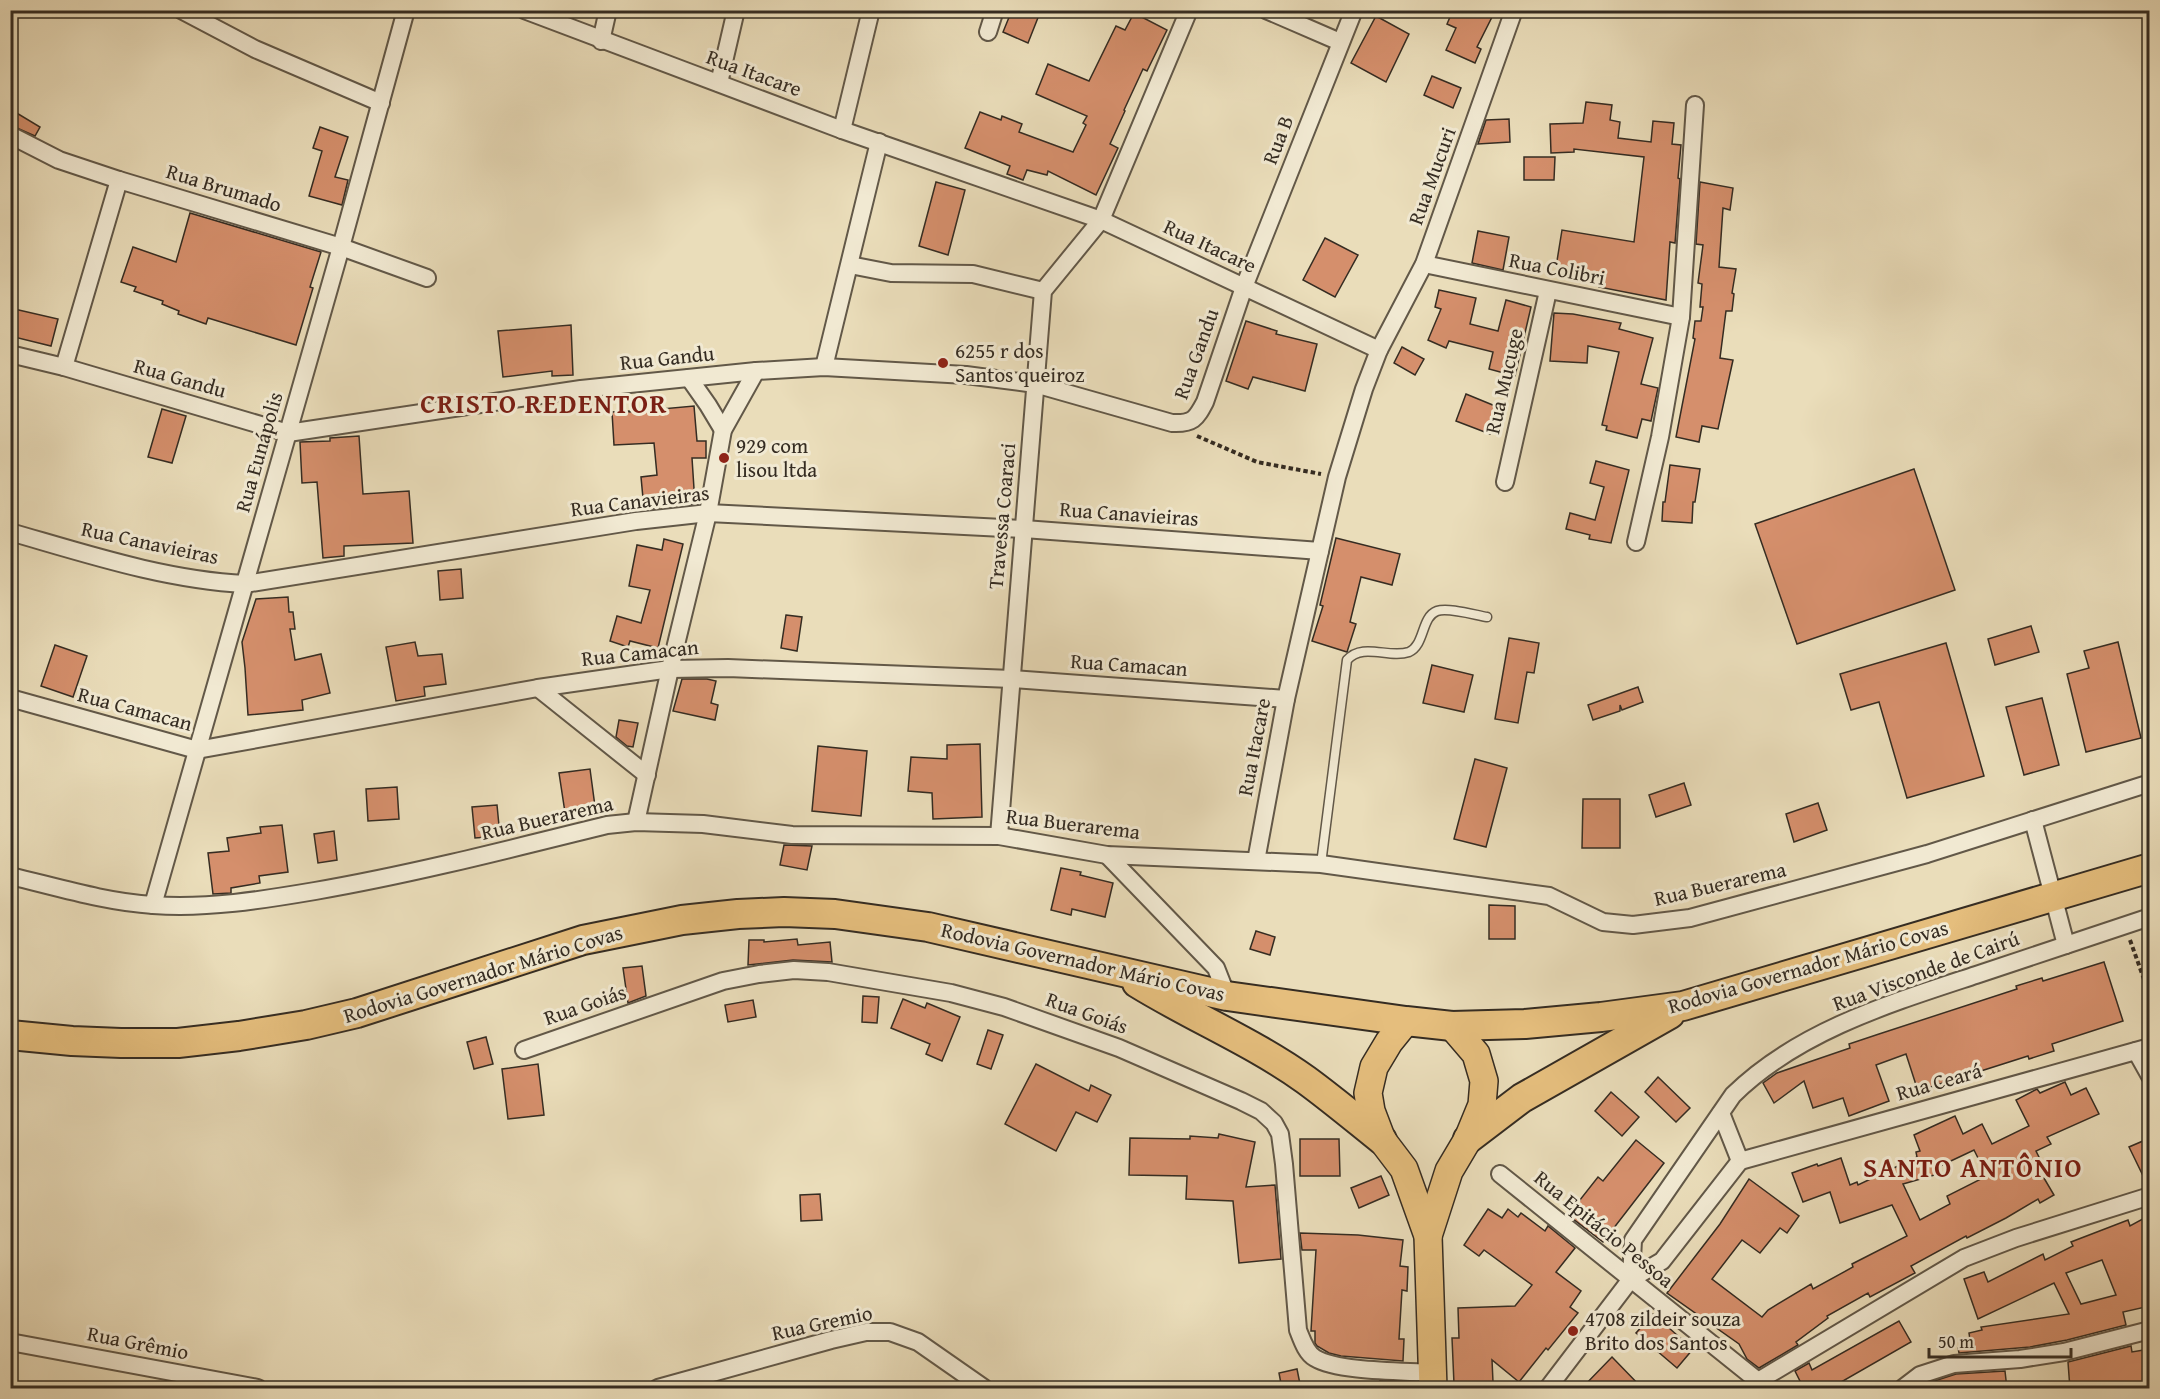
<svg xmlns="http://www.w3.org/2000/svg" width="2160" height="1399" viewBox="0 0 2160 1399" font-family="'Gentium Book Plus',serif">
  <rect width="100%" height="100%" fill="#eaddba"/>
  <filter id="stains"><feTurbulence type="fractalNoise" baseFrequency=".00333" numOctaves="4"/><feColorMatrix values="0 0 0 0 .2 0 0 0 0 .09 0 0 0 0 .02 0 0 0 .5 -.17"/></filter>
  <radialGradient id="worn" r=".72"><stop offset=".6" stop-color="#630" stop-opacity="0"/><stop offset="1" stop-color="#630" stop-opacity=".3"/></radialGradient>
  <g fill="#d58f6c" stroke="#352c22" stroke-width="1.5" fill-rule="evenodd">
    <polygon points="1012,10 1041,10 1028,43 1003,32"/>
    <polygon points="1453,10 1478,10 1492,17 1477,47 1481,49 1475,63 1446,50 1456,28 1447,24"/>
    <polygon points="1134,13 1167,30 1147,71 1143,69 1124,110 1125,111 1110,144 1118,148 1096,195 1048,171 1047,175 1027,170 1023,180 1007,174 1010,166 965,148 980,112 1001,120 1002,116 1022,124 1019,132 1073,152 1086,125 1083,123 1087,116 1036,94 1048,64 1089,81 1116,26 1125,30"/>
    <polygon points="1376,16 1409,34 1386,82 1351,63"/>
    <polygon points="1432,76 1461,88 1453,108 1424,95"/>
    <polygon points="1586,102 1612,105 1610,120 1620,122 1618,138 1651,142 1653,121 1674,123 1672,144 1681,145 1678,178 1680,179 1675,243 1670,242 1666,300 1599,287 1602,274 1556,267 1562,230 1634,242 1644,157 1574,149 1574,152 1551,153 1550,124 1583,123"/>
    <polygon points="10,109 40,127 35,136 10,125"/>
    <polygon points="1509,119 1510,142 1478,144 1486,120"/>
    <polygon points="320,127 348,137 335,177 348,180 342,205 309,196 322,151 313,148"/>
    <polygon points="1524,157 1555,157 1554,180 1524,180"/>
    <polygon points="936,182 965,190 948,255 919,246"/>
    <polygon points="1700,182 1733,188 1730,210 1723,208 1719,267 1736,269 1732,293 1734,294 1732,311 1726,311 1720,358 1733,360 1718,429 1702,426 1699,442 1676,437 1695,339 1693,338 1695,321 1701,321 1703,307 1700,307 1702,284 1698,283 1703,245 1696,244"/>
    <polygon points="190,213 321,252 310,287 313,288 296,345 208,318 206,324 178,314 179,311 162,304 163,301 134,291 136,287 121,282 133,247 176,262"/>
    <polygon points="1478,231 1509,237 1503,270 1472,263"/>
    <polygon points="1325,238 1358,255 1335,297 1303,280"/>
    <polygon points="1439,290 1476,298 1470,324 1498,331 1506,300 1531,307 1515,376 1489,369 1493,352 1449,341 1446,348 1428,340 1441,309 1435,307"/>
    <polygon points="10,308 58,319 51,346 10,336"/>
    <polygon points="1554,313 1573,314 1621,323 1619,329 1653,338 1641,384 1658,388 1651,421 1642,419 1637,438 1606,430 1607,426 1602,425 1619,352 1588,346 1587,363 1550,361"/>
    <polygon points="1246,321 1277,331 1276,334 1317,344 1305,391 1253,377 1248,389 1226,381"/>
    <polygon points="571,325 573,375 552,376 552,371 503,377 498,331"/>
    <polygon points="1402,347 1424,359 1415,375 1394,363"/>
    <polygon points="1466,394 1500,408 1490,434 1456,421"/>
    <polygon points="694,406 697,441 706,441 706,458 692,458 695,504 659,506 659,508 644,509 641,477 657,475 654,443 614,445 612,412 629,411 629,412"/>
    <polygon points="162,409 186,416 172,463 148,457"/>
    <polygon points="359,436 363,494 409,491 413,543 344,546 344,556 323,558 317,482 302,483 300,442 330,441 330,438"/>
    <polygon points="1596,461 1629,470 1611,543 1589,539 1590,535 1566,529 1570,513 1595,520 1604,487 1590,483"/>
    <polygon points="1670,465 1700,469 1695,502 1693,502 1692,523 1662,521 1663,502 1665,502"/>
    <polygon points="1914,469 1955,590 1797,644 1755,524"/>
    <polygon points="1336,538 1400,554 1392,585 1361,577 1350,622 1356,624 1347,652 1312,641 1323,606 1320,605"/>
    <polygon points="664,539 683,544 658,648 630,641 628,647 610,641 617,616 641,623 650,590 629,586 637,545 662,550"/>
    <polygon points="461,569 463,598 440,600 438,571"/>
    <polygon points="288,597 289,612 293,612 295,629 290,629 295,660 321,654 330,693 302,700 303,710 248,715 245,668 242,642 256,599"/>
    <polygon points="786,615 802,617 797,651 781,648"/>
    <polygon points="2031,626 2039,652 1995,665 1988,639"/>
    <polygon points="1509,638 1539,643 1534,673 1527,672 1518,723 1495,719"/>
    <polygon points="415,642 418,656 442,654 446,684 424,687 425,696 396,701 386,647"/>
    <polygon points="2118,642 2141,738 2086,752 2067,674 2089,668 2084,651"/>
    <polygon points="1946,643 1984,776 1907,798 1879,702 1851,710 1840,674"/>
    <polygon points="55,645 87,656 73,697 41,686"/>
    <polygon points="1432,665 1473,675 1464,712 1423,703"/>
    <polygon points="682,679 707,679 716,681 711,703 718,705 715,720 673,711"/>
    <polygon points="1638,687 1643,702 1622,710 1620,705 1620,711 1593,720 1588,705"/>
    <polygon points="2042,698 2059,765 2024,775 2006,707"/>
    <polygon points="619,720 638,723 633,747 627,746 616,737"/>
    <polygon points="980,744 982,817 933,819 932,793 908,791 911,757 947,759 947,745"/>
    <polygon points="818,746 867,751 861,816 812,811"/>
    <polygon points="1475,759 1507,768 1486,847 1454,839"/>
    <polygon points="590,769 596,814 566,819 559,773"/>
    <polygon points="1684,783 1691,805 1656,817 1649,795"/>
    <polygon points="397,787 399,819 368,821 366,789"/>
    <polygon points="1583,799 1620,799 1620,848 1582,848"/>
    <polygon points="1818,803 1827,830 1794,842 1786,814"/>
    <polygon points="497,805 500,836 475,838 472,807"/>
    <polygon points="282,825 288,872 259,876 260,883 231,888 231,893 213,894 208,853 229,851 227,838 261,833 260,827"/>
    <polygon points="334,831 337,860 318,863 314,834"/>
    <polygon points="784,845 812,846 807,870 780,865"/>
    <polygon points="1061,868 1081,872 1080,875 1113,883 1105,917 1072,909 1071,915 1051,910"/>
    <polygon points="1489,905 1515,906 1515,939 1489,939"/>
    <polygon points="1256,931 1275,937 1270,955 1250,949"/>
    <polygon points="797,939 798,945 830,942 832,962 793,960 748,965 749,940 764,940 764,942"/>
    <polygon points="2104,962 2123,1021 2052,1044 2054,1051 2029,1059 2028,1056 1918,1091 1906,1054 1876,1065 1889,1101 1849,1116 1843,1098 1813,1108 1804,1081 1774,1103 1763,1083 1777,1073 1850,1048 1849,1044 1879,1034 2017,989 2016,986 2042,978 2043,981"/>
    <polygon points="642,966 646,996 628,1003 623,968"/>
    <polygon points="863,996 879,997 877,1023 862,1022"/>
    <polygon points="903,999 925,1008 927,1003 960,1017 942,1061 926,1054 930,1044 891,1028"/>
    <polygon points="753,1000 756,1017 728,1022 725,1005"/>
    <polygon points="988,1030 1003,1035 991,1069 977,1064"/>
    <polygon points="486,1037 493,1064 474,1069 467,1042"/>
    <polygon points="538,1064 544,1115 508,1119 502,1069"/>
    <polygon points="1036,1064 1089,1091 1091,1085 1111,1095 1097,1122 1076,1112 1056,1151 1005,1124"/>
    <polygon points="1658,1077 1690,1108 1676,1122 1645,1092"/>
    <path d="M 2065,1082 L 2071,1095 L 2086,1088 L 2099,1114 L 2047,1137 L 2051,1144 L 2036,1151 L 2046,1171 L 2041,1173 L 2054,1195 L 2040,1203 L 2038,1199 L 2006,1218 L 1967,1238 L 1966,1236 L 1911,1266 L 1915,1273 L 1870,1297 L 1868,1293 L 1827,1316 L 1828,1318 L 1796,1342 L 1798,1345 L 1759,1368 L 1747,1359 L 1739,1344 L 1667,1293 L 1720,1224 L 1749,1179 L 1799,1216 L 1787,1233 L 1780,1228 L 1760,1253 L 1742,1240 L 1712,1279 L 1762,1317 L 1768,1310 L 1811,1284 L 1813,1289 L 1853,1267 L 1852,1264 L 1907,1236 L 1892,1205 L 1840,1223 L 1830,1192 L 1803,1202 L 1792,1173 L 1817,1164 L 1818,1166 L 1841,1158 L 1850,1185 L 1857,1182 L 1858,1185 L 1917,1157 L 1916,1152 L 1920,1151 L 1914,1135 L 1955,1116 L 1963,1134 L 1982,1124 L 1992,1144 L 2029,1126 L 2016,1100 L 2037,1089 L 2040,1093 ZM 1974,1150 L 1987,1176 L 1947,1196 L 1950,1204 L 1920,1220 L 1903,1184 L 1938,1174 L 1936,1168 Z"/>
    <polygon points="1611,1092 1639,1117 1622,1136 1595,1111"/>
    <polygon points="1219,1134 1255,1142 1246,1187 1275,1185 1281,1259 1239,1263 1233,1201 1186,1199 1187,1176 1129,1175 1130,1138 1190,1139 1190,1136 1218,1138"/>
    <polygon points="2150,1138 2150,1186 2148,1186 2129,1147"/>
    <polygon points="1300,1139 1339,1139 1340,1176 1300,1176"/>
    <polygon points="1636,1140 1664,1163 1603,1242 1568,1215 1598,1177 1603,1181"/>
    <polygon points="1381,1176 1389,1195 1359,1208 1351,1188"/>
    <polygon points="820,1194 822,1220 801,1221 800,1195"/>
    <polygon points="1488,1209 1502,1218 1508,1209 1518,1217 1521,1213 1545,1231 1548,1226 1575,1248 1556,1272 1581,1291 1570,1307 1578,1313 1548,1350 1546,1348 1519,1382 1492,1360 1493,1382 1454,1384 1452,1338 1459,1338 1458,1308 1515,1306 1532,1285 1484,1250 1479,1256 1464,1245"/>
    <path d="M 2150,1215 L 2150,1306 L 2123,1312 L 2126,1325 L 2067,1340 L 2030,1347 L 1959,1353 L 1958,1348 L 1971,1346 L 1969,1333 L 1982,1330 L 1981,1327 L 2069,1314 L 2054,1283 L 1978,1319 L 1964,1279 L 1984,1272 L 1988,1282 L 2043,1254 L 2045,1260 L 2073,1246 L 2071,1242 L 2128,1220 L 2130,1226 ZM 2102,1260 L 2116,1295 L 2081,1304 L 2066,1273 Z"/>
    <polygon points="1300,1233 1358,1235 1403,1240 1400,1266 1408,1267 1407,1291 1402,1290 1399,1339 1404,1339 1403,1361 1341,1356 1329,1353 1317,1346 1315,1343 1315,1331 1311,1331 1316,1250 1302,1250"/>
    <polygon points="1653,1314 1693,1349 1677,1368 1636,1333"/>
    <polygon points="1899,1321 1911,1342 1829,1389 1804,1389 1795,1371 1809,1363 1812,1370"/>
    <polygon points="2131,1346 2132,1352 2150,1349 2150,1389 2070,1389 2068,1362"/>
    <polygon points="1612,1357 1643,1389 1581,1389"/>
    <polygon points="1297,1369 1301,1389 1282,1389 1279,1373"/>
    <polygon points="2005,1371 2007,1389 1920,1389 1925,1384 1956,1374"/>
    <polygon points="1380,1381 1402,1382 1402,1389 1381,1389"/>
  </g>
  <g fill="none" stroke-linecap="round" stroke-linejoin="round">
    <g stroke="#625848" stroke-width="11">
      <path id="service" d="M 1321,864 L 1347,660 C 1363,642 1389,659 1409,652 C 1425,645 1421,617 1437,611 C 1448,607 1475,615 1487,617"/>
    </g>
    <g stroke="#625848" stroke-width="20">
      <g id="minor">
        <polyline points="181,10 255,49 381,103"/>
        <polyline points="524,10 842,130 1101,220 1379,350"/>
        <polyline points="1266,10 1340,42"/>
        <polyline points="988,32 995,10"/>
        <polyline points="601,41 608,10"/>
        <polyline points="719,83 736,10"/>
        <polyline points="842,130 871,10"/>
        <polyline points="10,135 59,160 119,180 341,247 427,278"/>
        <polyline points="1424,264 1681,317"/>
        <polyline points="850,265 891,273 973,274 1043,291"/>
        <path d="M 10,354 L 64,367 L 288,433 L 581,389 L 756,371 L 824,367 L 966,375 L 1035,384 L 1172,423 C 1193,424 1196,419 1205,402 L 1244,287 L 1354,10"/>
        <polyline points="64,367 119,180"/>
        <polyline points="824,367 879,142"/>
        <polyline points="689,378 708,405 723,430"/>
        <polyline points="1505,482 1548,291"/>
        <path d="M 10,532 C 87,554 165,580 245,584 L 636,521 L 708,513 L 1024,529 L 1320,551"/>
        <polyline points="1636,542 1660,437 1681,317 1695,105"/>
        <polyline points="538,688 647,775"/>
        <polyline points="10,698 197,750 538,688 670,669 728,668 1012,679 1286,699"/>
        <polyline points="2033,820 2066,945"/>
        <polyline points="636,822 670,669 708,513 723,430 756,371"/>
        <polyline points="999,836 1043,291 1101,220 1189,10"/>
        <polyline points="1107,855 1216,968 1227,996"/>
        <polyline points="1256,861 1286,699 1337,477 1364,389 1379,350 1424,264 1514,10"/>
        <path d="M 10,876 C 57,887 105,902 153,905 C 207,909 262,900 315,891 C 413,874 510,849 607,825 L 636,822 L 703,824 L 792,835 L 999,836 L 1107,855 L 1321,864 L 1549,896 L 1603,922 L 1633,925 L 1690,918 L 1927,854 L 2150,783"/>
        <polyline points="153,905 341,247 406,10"/>
        <path d="M 524,1050 L 723,981 L 759,974 L 794,970 L 828,972 L 951,993 L 1004,1007 L 1119,1048 L 1241,1101 L 1261,1111 L 1274,1123 L 1280,1134 L 1284,1164 L 1298,1330 C 1302,1340 1306,1353 1315,1358 C 1338,1372 1404,1371 1432,1373"/>
        <polyline points="2136,1051 2150,1076"/>
        <polyline points="1721,1113 1740,1161"/>
        <polyline points="1740,1161 2150,1047"/>
        <polyline points="1500,1174 1758,1381 1763,1388"/>
        <path d="M 1631,1279 L 1633,1240 L 1733,1095 C 1798,1031 1891,1003 1976,975 C 2034,956 2092,936 2150,917"/>
        <polyline points="10,1342 258,1388"/>
        <polyline points="1758,1381 1964,1258 2016,1238 2150,1196"/>
        <polyline points="658,1388 831,1340 866,1332 890,1332 918,1342 984,1388"/>
        <polyline points="1548,1388 1631,1279 1662,1261 1740,1161"/>
        <polyline points="1903,1388 1920,1375 1954,1364 2020,1359 2064,1352 2150,1330"/>
      </g>
    </g>
    <g stroke="#352c22" stroke-width="30">
      <g id="primary">
        <polyline points="1406,1021 1389,1042 1374,1067 1368,1093 1371,1111 1382,1140 1404,1169 1428,1236 1433,1388"/>
        <polyline points="1428,1236 1449,1171 1468,1139 1482,1105 1484,1081 1476,1054 1452,1026"/>
      </g>
    </g>
    <g stroke="#352c22" stroke-width="32">
      <g id="trunk">
        <path d="M 1137,983 C 1192,1017 1253,1042 1306,1080 C 1332,1099 1357,1120 1382,1140"/>
        <polyline points="10,1035 72,1041 121,1043 178,1043 239,1036 306,1025 357,1013 583,940 682,920 738,914 784,912 835,914 928,927 1227,996 1406,1021 1452,1026 1525,1024 1601,1017 1683,1006 2150,868"/>
        <polyline points="1468,1139 1522,1098 1670,1014"/>
      </g>
    </g>
    <g stroke="#352c22" stroke-width="4" stroke-dasharray="4.5 3" stroke-linecap="butt">
      <polyline points="1197,436 1257,462 1321,474"/>
      <polyline points="2130,940 2150,996"/>
    </g>
    <use href="#service" stroke="#f1e9d2" stroke-width="8"/>
    <use href="#minor" stroke="#f1e9d2" stroke-width="16"/>
    <use href="#primary" stroke="#e5be7d" stroke-width="27"/>
    <use href="#trunk" stroke="#e5be7d" stroke-width="28"/>
  </g>
  <g fill="#8f2418" stroke="#f1e9d2" stroke-width="2">
    <circle cx="943" cy="363" r="6"/>
    <circle cx="724" cy="458" r="6"/>
    <circle cx="1573" cy="1331" r="6"/>
  </g>
  <g text-anchor="middle" stroke-width="6" stroke-linejoin="round" paint-order="stroke">
    <g font-size="21" fill="#352c22" stroke="#f1e9d2">
      <text transform="translate(754 73) rotate(20)" y="7">Rua Itacare</text>
      <text transform="translate(1278 140) rotate(-69)" y="7">Rua B</text>
      <text transform="translate(1432 176) rotate(-70)" y="7">Rua Mucuri</text>
      <text transform="translate(224 188) rotate(17)" y="7">Rua Brumado</text>
      <text transform="translate(1210 246) rotate(25)" y="7">Rua Itacare</text>
      <text transform="translate(1557 269) rotate(11)" y="7">Rua Colibri</text>
      <text transform="translate(1196 354) rotate(-70)" y="7">Rua Gandu</text>
      <text transform="translate(667 358) rotate(-6)" y="7">Rua Gandu</text>
      <text transform="translate(180 378) rotate(16)" y="7">Rua Gandu</text>
      <text transform="translate(1504 381) rotate(-77)" y="7">Rua Mucuge</text>
      <text transform="translate(259 452) rotate(-74)" y="7">Rua Eunápolis</text>
      <text transform="translate(640 501) rotate(-7)" y="7">Rua Canavieiras</text>
      <text transform="translate(1129 514) rotate(4)" y="7">Rua Canavieiras</text>
      <text transform="translate(1002 516) rotate(-85)" y="7">Travessa Coaraci</text>
      <text transform="translate(150 543) rotate(12)" y="7">Rua Canavieiras</text>
      <text transform="translate(640 653) rotate(-6)" y="7">Rua Camacan</text>
      <text transform="translate(1129 665) rotate(4)" y="7">Rua Camacan</text>
      <text transform="translate(135 709) rotate(15)" y="7">Rua Camacan</text>
      <text transform="translate(1254 747) rotate(-79)" y="7">Rua Itacare</text>
      <text transform="translate(547 818) rotate(-13)" y="7">Rua Buerarema</text>
      <text transform="translate(1073 824) rotate(7)" y="7">Rua Buerarema</text>
      <text transform="translate(1720 884) rotate(-13)" y="7">Rua Buerarema</text>
      <text transform="translate(1083 962) rotate(13)" y="7">Rodovia Governador Mário Covas</text>
      <text transform="translate(1808 967) rotate(-16)" y="7">Rodovia Governador Mário Covas</text>
      <text transform="translate(1926 971) rotate(-20)" y="7">Rua Visconde de Cairú</text>
      <text transform="translate(483 974) rotate(-17)" y="7">Rodovia Governador Mário Covas</text>
      <text transform="translate(585 1005) rotate(-19)" y="7">Rua Goiás</text>
      <text transform="translate(1087 1013) rotate(20)" y="7">Rua Goiás</text>
      <text transform="translate(1939 1082) rotate(-16)" y="7">Rua Ceará</text>
      <text transform="translate(1604 1229) rotate(39)" y="7">Rua Epitácio Pessoa</text>
      <text transform="translate(822 1323) rotate(-12)" y="7">Rua Gremio</text>
      <text transform="translate(138 1343) rotate(11)" y="7">Rua Grêmio</text>
    </g>
    <g font-size="21" fill="#352c22" stroke="#f1e9d2" text-anchor="start">
      <text x="955" y="358">6255 r dos<tspan x="955" dy="24">Santos queiroz</tspan></text>
      <text x="736" y="453">929 com<tspan x="736" dy="24">lisou ltda</tspan></text>
      <text x="1585" y="1326">4708 zildeir souza<tspan x="1585" dy="24">Brito dos Santos</tspan></text>
    </g>
    <g font-size="27" font-weight="bold" letter-spacing="1.5" fill="#7a1f14" stroke="#f1e9d2">
      <text x="544" y="413">CRISTO REDENTOR</text>
      <text x="1973" y="1177">SANTO ANTÔNIO</text>
    </g>
  </g>
  <rect width="2160" height="1399" fill="none" stroke="#eaddba" stroke-width="36"/>
  <rect x="12" y="12" width="2136" height="1375" fill="none" stroke="#352c22" stroke-width="3"/>
  <rect x="18" y="18" width="2124" height="1363" fill="none" stroke="#352c22" stroke-width="1.5"/>
  <path d="M1929 1348v9h142v-9" fill="none" stroke="#352c22" stroke-width="3"/>
  <text x="1938" y="1348" font-size="18" fill="#352c22" stroke="#f1e9d2" stroke-width="4.5" paint-order="stroke">50 m</text>
  <rect width="100%" height="100%" filter="url(#stains)"/>
  <rect width="100%" height="100%" fill="url(#worn)"/>
</svg>
